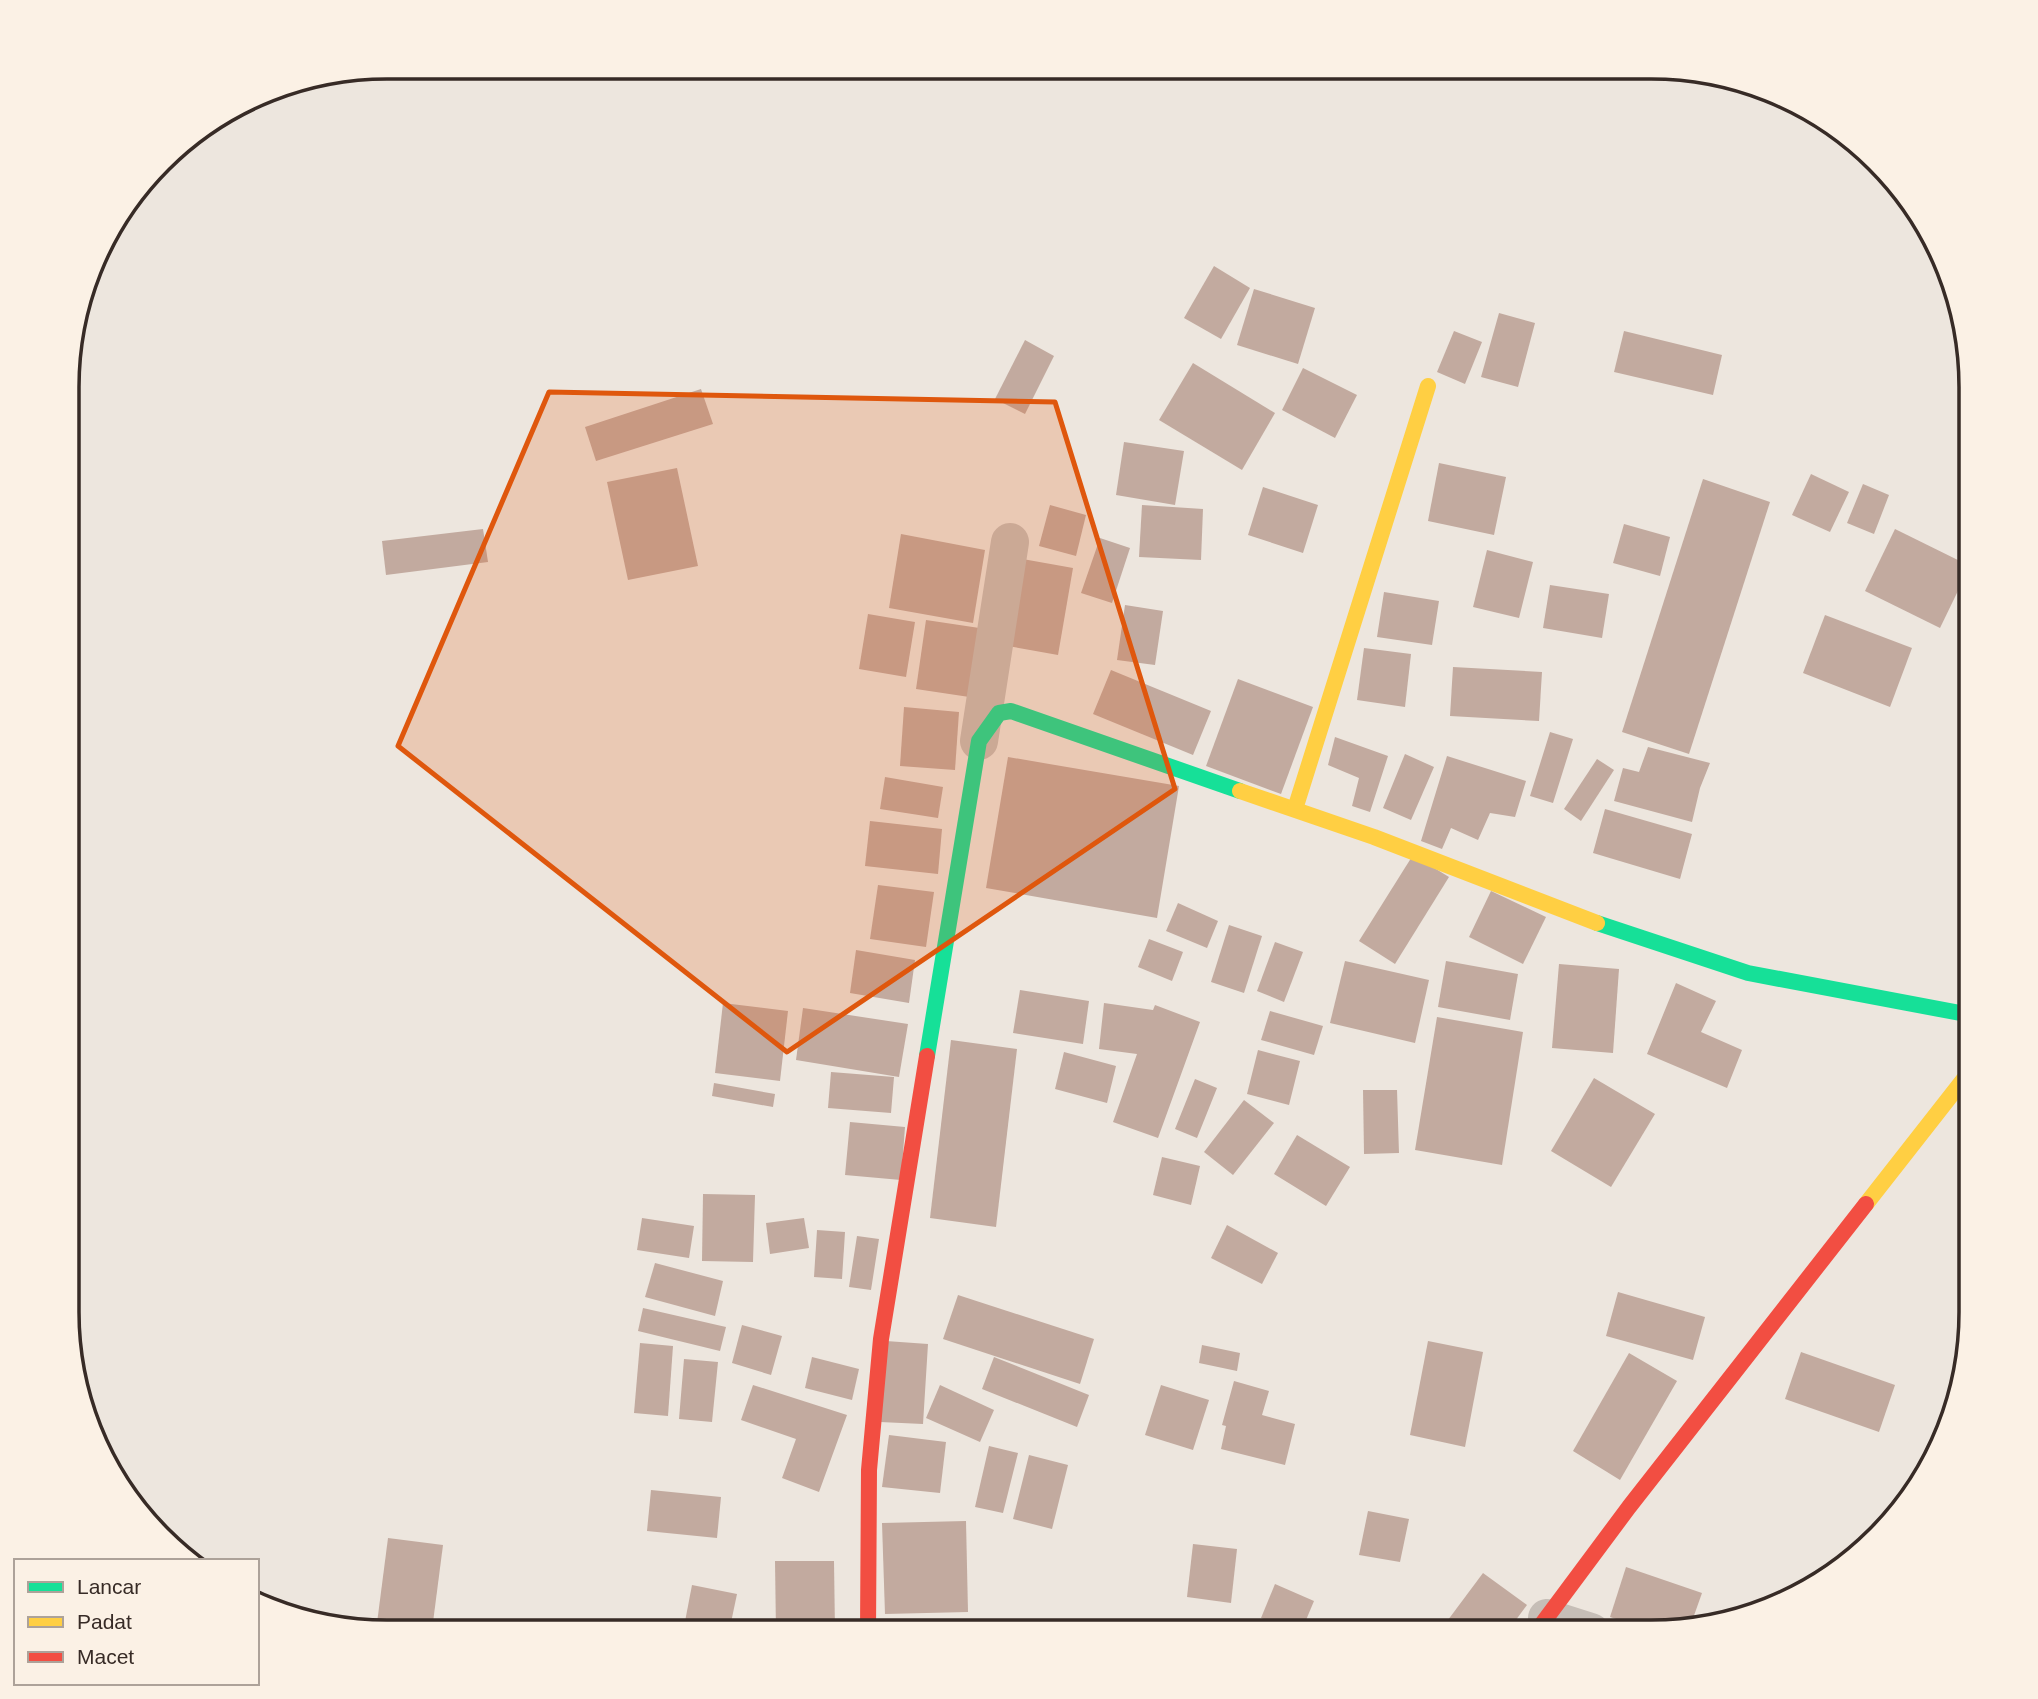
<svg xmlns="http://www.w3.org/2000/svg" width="2038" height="1699" viewBox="0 0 2038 1699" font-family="Helvetica,sans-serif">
  <rect width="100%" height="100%" fill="#ede6de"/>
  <g fill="#c2aa9f">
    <polygon points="1214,266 1250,288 1221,339 1184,318"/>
    <polygon points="1254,289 1315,308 1298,364 1237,345"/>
    <polygon points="1499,313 1535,323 1518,387 1481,377"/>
    <polygon points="1454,331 1482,342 1465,384 1437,372"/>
    <polygon points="1624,331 1722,355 1713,395 1614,372"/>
    <polygon points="1025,340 1054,356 1025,414 995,399"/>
    <polygon points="1193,363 1275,413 1242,470 1159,420"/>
    <polygon points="1303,368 1357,395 1335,438 1282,410"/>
    <polygon points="701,389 713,424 596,461 585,427"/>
    <polygon points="1124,442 1184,451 1175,505 1116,495"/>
    <polygon points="1439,463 1506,477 1494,535 1428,521"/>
    <polygon points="677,468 698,566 628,580 607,482"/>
    <polygon points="1811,474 1849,492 1830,532 1792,515"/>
    <polygon points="1703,479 1770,502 1689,754 1622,732"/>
    <polygon points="1863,484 1889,495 1874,534 1847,523"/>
    <polygon points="1263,487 1318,505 1303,553 1248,535"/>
    <polygon points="1050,505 1086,515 1076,556 1039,546"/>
    <polygon points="1142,505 1203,509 1201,560 1139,557"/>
    <polygon points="1624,524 1670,537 1660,576 1613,563"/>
    <polygon points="483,529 488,562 386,575 382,541"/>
    <polygon points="1895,529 1970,566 1940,628 1865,591"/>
    <polygon points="901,534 985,550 973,623 889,608"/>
    <polygon points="1100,538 1130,548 1112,603 1081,593"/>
    <polygon points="1487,550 1533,562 1519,618 1473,607"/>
    <polygon points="1017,558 1073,568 1058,655 1002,645"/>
    <polygon points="1550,585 1609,594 1602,638 1543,628"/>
    <polygon points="1384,592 1439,601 1432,645 1377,637"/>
    <polygon points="1125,605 1163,611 1155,665 1117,660"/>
    <polygon points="868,614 915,622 906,677 859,669"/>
    <polygon points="1825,615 1912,648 1890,707 1803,673"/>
    <polygon points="926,620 986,629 976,698 916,689"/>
    <polygon points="1364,648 1411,654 1405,707 1357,700"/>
    <polygon points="1453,667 1542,672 1539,721 1450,716"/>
    <polygon points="1111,670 1211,711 1193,755 1093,714"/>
    <polygon points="1238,679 1313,707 1281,794 1206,766"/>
    <polygon points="904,707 959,712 955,770 900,766"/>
    <polygon points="1550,732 1573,739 1553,803 1530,796"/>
    <polygon points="1335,737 1388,756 1370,812 1352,806 1359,778 1328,765"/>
    <polygon points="1648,747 1710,763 1700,788 1692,822 1614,801 1623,768 1639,772"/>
    <polygon points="1405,754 1434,767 1411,820 1383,808"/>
    <polygon points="1447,756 1526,781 1515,817 1490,813 1478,840 1451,828 1442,849 1421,841"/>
    <polygon points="1008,757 1179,786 1157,918 986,888"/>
    <polygon points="1597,759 1614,770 1581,821 1564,809"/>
    <polygon points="885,777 943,787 938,818 880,809"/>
    <polygon points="1605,809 1692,834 1680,879 1593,853"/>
    <polygon points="870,821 942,829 938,874 865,866"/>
    <polygon points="1413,855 1449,877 1395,964 1359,941"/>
    <polygon points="878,885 934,892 926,947 870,939"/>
    <polygon points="1491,891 1546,917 1523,964 1469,937"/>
    <polygon points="1178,903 1218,921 1207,948 1166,931"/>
    <polygon points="1229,925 1262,936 1244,993 1211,982"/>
    <polygon points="1149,939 1183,952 1172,981 1138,967"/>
    <polygon points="1275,942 1303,952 1284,1002 1257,991"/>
    <polygon points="856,950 915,960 909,1003 850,993"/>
    <polygon points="1345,961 1429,980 1415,1043 1330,1023"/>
    <polygon points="1446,961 1518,974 1510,1020 1438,1007"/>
    <polygon points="1559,964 1619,969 1613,1053 1552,1048"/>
    <polygon points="1676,983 1716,1001 1701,1032 1742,1050 1727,1088 1647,1054"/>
    <polygon points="1020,990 1089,1001 1083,1044 1013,1033"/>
    <polygon points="723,1003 788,1011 780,1081 715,1073"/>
    <polygon points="1104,1003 1153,1010 1155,1005 1200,1022 1158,1138 1113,1122 1137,1054 1099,1049"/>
    <polygon points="803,1008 908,1024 899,1077 796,1060"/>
    <polygon points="1270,1011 1323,1026 1314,1055 1261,1040"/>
    <polygon points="1437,1017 1523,1032 1502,1165 1415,1150"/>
    <polygon points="951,1040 1017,1049 996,1227 930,1218"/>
    <polygon points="1258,1050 1300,1061 1289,1105 1247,1094"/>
    <polygon points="1064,1052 1116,1066 1107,1103 1055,1089"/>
    <polygon points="831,1072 894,1077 891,1113 828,1108"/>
    <polygon points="1594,1078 1655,1114 1611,1187 1551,1151"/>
    <polygon points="1195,1079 1217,1088 1197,1138 1175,1129"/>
    <polygon points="714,1083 775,1094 773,1107 712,1096"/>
    <polygon points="1363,1090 1397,1090 1399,1153 1364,1154"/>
    <polygon points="1244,1100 1274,1123 1233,1175 1204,1152"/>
    <polygon points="850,1122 905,1127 901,1180 845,1175"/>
    <polygon points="1297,1135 1350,1167 1326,1206 1274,1174"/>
    <polygon points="1162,1157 1200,1166 1191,1205 1153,1195"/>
    <polygon points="703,1194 755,1195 753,1262 702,1261"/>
    <polygon points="642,1218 694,1226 689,1258 637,1250"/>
    <polygon points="804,1218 809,1248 770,1254 766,1223"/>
    <polygon points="1227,1225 1278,1253 1262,1284 1211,1258"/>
    <polygon points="817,1230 845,1232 842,1279 814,1277"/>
    <polygon points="857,1236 879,1239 871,1290 849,1287"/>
    <polygon points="655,1263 723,1281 715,1316 645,1297"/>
    <polygon points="1618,1292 1705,1317 1693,1360 1606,1336"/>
    <polygon points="958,1295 1094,1339 1080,1384 943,1339"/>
    <polygon points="643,1308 726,1327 720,1351 638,1331"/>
    <polygon points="742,1325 782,1336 771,1375 732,1363"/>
    <polygon points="886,1341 928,1344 923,1424 880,1422"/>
    <polygon points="1428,1341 1483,1352 1465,1447 1410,1435"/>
    <polygon points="640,1343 673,1346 668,1416 634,1413"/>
    <polygon points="1202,1345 1240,1353 1237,1371 1199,1363"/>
    <polygon points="1801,1352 1895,1385 1879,1432 1785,1399"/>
    <polygon points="1629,1353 1677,1381 1620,1480 1573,1451"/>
    <polygon points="812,1357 859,1369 852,1400 805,1388"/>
    <polygon points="994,1357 1089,1395 1077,1427 982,1389"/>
    <polygon points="684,1359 718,1362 712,1422 679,1419"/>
    <polygon points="1234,1381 1269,1391 1262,1415 1295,1424 1285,1465 1221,1449 1226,1426 1222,1425"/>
    <polygon points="753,1385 847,1415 819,1492 782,1478 796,1439 741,1420"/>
    <polygon points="940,1385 994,1410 980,1442 926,1418"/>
    <polygon points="1161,1385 1209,1400 1193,1450 1145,1435"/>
    <polygon points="889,1435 946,1442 940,1493 882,1487"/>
    <polygon points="989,1446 1018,1453 1003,1513 975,1507"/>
    <polygon points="1029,1455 1068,1465 1052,1529 1013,1519"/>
    <polygon points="651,1490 721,1497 717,1538 647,1531"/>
    <polygon points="1368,1511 1409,1519 1400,1562 1359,1555"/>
    <polygon points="966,1521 968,1612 885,1614 882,1523"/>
    <polygon points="388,1538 443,1545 432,1630 377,1623"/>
    <polygon points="1193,1544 1237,1549 1231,1603 1187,1597"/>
    <polygon points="775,1561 834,1561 835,1632 776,1632"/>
    <polygon points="1626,1567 1702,1593 1691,1624 1655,1632 1610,1617"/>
    <polygon points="1483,1573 1527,1605 1507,1632 1439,1632"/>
    <polygon points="1275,1584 1314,1601 1301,1632 1261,1618"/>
    <polygon points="692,1585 737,1594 729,1632 683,1632"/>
  </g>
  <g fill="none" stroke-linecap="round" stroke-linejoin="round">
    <g stroke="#c6beb7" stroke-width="38">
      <polyline points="979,741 1010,542"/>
      <polyline points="1547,1618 1591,1632"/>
    </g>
    <g stroke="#16e098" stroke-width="16">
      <polyline points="1597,923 1748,973 1971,1015"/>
      <polyline points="927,1056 979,741 999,713 1011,711 1240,791"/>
    </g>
    <g stroke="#ffcf43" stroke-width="16">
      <polyline points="1240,791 1374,837 1597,923"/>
      <polyline points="1295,809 1428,386"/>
      <polyline points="1866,1204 1971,1070"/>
    </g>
    <g stroke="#f24e42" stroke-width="16">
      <polyline points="868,1632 869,1470 881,1339 927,1056"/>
      <polyline points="1536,1632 1629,1507 1866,1204"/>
    </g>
  </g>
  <path fill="#df570d" fill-opacity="0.2" stroke="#df570d" stroke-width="5" stroke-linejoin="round" d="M 549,392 L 1055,402 L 1175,789 L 787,1052 L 398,746 Z"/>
  <path d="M0 0H2038V1699H0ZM387 79H1651A308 308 0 0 1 1959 387V1312A308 308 0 0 1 1651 1620H387A308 308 0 0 1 79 1312V387A308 308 0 0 1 387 79Z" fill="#fbf1e5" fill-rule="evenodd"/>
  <path fill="none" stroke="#372b26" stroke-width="3.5" d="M387 79H1651A308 308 0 0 1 1959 387V1312A308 308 0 0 1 1651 1620H387A308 308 0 0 1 79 1312V387A308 308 0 0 1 387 79Z"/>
  <rect x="14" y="1559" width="245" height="126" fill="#fbf1e5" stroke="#ada299" stroke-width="2"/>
  <rect x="28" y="1582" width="35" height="10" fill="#16e098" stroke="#ada299" stroke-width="2"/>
  <text x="77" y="1594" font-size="21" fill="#372b26">Lancar</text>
  <rect x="28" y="1617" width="35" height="10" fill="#ffcf43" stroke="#ada299" stroke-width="2"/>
  <text x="77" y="1629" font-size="21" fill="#372b26">Padat</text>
  <rect x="28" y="1652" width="35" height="10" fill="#f24e42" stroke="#ada299" stroke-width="2"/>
  <text x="77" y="1664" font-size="21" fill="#372b26">Macet</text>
</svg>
